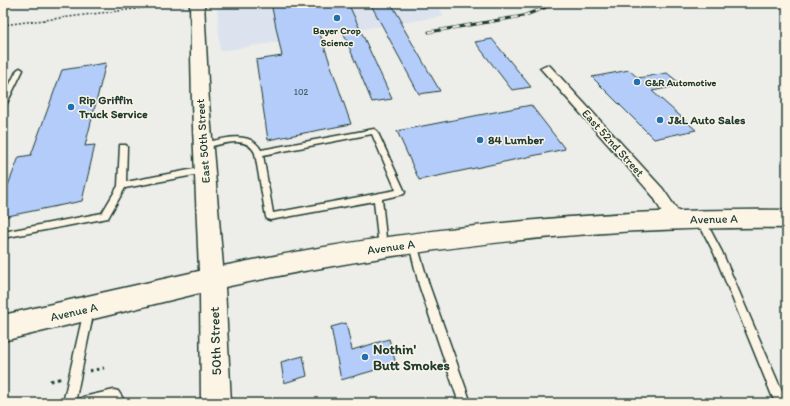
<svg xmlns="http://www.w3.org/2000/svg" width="790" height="406" viewBox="0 0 790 406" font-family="Itim,sans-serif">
  <rect width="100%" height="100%" fill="#edede9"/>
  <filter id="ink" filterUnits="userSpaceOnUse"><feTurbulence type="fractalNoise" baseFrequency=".025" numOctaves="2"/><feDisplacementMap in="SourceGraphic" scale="8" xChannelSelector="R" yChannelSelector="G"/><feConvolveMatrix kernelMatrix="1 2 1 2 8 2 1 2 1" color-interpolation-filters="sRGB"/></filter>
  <g filter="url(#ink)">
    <polygon fill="#dce3ee" points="217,3 435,3 444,16 220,51"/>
    <g fill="#b3ccfa" stroke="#1f3d34">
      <polygon points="271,3 348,3 392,99 372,102 342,30 320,34 351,124 268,140 256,60 282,56"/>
      <polygon points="370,3 391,3 402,22 400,22 440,91 419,94"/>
      <polygon points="492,39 531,87 512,90 475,42"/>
      <polygon points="106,63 85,146 95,145 82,201 3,217 3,198 19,157 31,155 62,70"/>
      <polygon points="629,70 638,78 667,73 682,85 652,91 696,130 654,139 592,77"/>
      <polygon points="531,105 565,149 419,180 397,131"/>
      <polygon points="346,323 352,350 389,339 396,364 341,380 331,327"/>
      <polygon points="303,356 307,376 284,383 281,362"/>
    </g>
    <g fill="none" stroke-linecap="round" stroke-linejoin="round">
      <g stroke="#1f3d34" stroke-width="3">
        <g id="lane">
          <polygon points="20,68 23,70 6,105 3,107 3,98 17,70"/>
          <path d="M 374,129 L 377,131 L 405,192 L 404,194 L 382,199 L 387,248 L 386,251 L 383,252 L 380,251 L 379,248 L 374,201 L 270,220 L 267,219 L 266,217 L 255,153 C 246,134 221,145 204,148 L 200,146 L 201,144 C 220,139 250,129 261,150 ZM 372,134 L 396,190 L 273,213 L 263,155 Z"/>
          <polygon points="120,145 126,145 127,147 126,182 205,167 209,170 205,173 125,188 108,218 3,238 3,232 102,213 118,186"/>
          <polygon points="701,217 704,218 722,252 787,403 775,403 714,253 697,220 698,218"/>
          <polygon points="413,240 416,241 417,244 429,285 471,403 459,403 419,285 409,244 410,241"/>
          <polygon points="89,306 92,307 94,310 75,403 63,403 84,310 86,307"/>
          <polygon points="114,390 118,391 126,403 113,403 112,401 104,403 77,403 79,399 83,397"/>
        </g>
      </g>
      <g stroke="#1f3d34" stroke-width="3">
        <path id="street" d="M 546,65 L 550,66 L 663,189 L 684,220 L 681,224 C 666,229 660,205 652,195 C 616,153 579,112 542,70 L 540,68 Z"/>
      </g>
      <g stroke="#1f3d34" stroke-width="3">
        <path id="secondary" d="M 190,3 L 204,3 L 209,103 L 223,266 C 408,228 598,208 787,210 L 787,228 C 599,226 409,247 225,287 L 231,403 L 201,403 L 200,293 L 3,341 L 3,315 L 199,271 L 192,103 Z"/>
      </g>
      <polyline stroke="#1f3d34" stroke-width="1.5" stroke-dasharray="2 2" stroke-linecap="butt" points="3,25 183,3"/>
      <g stroke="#1f3d34" stroke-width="3" stroke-dasharray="3.5 3.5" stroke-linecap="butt">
        <polyline points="89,371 104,368"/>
        <polyline points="50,381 63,378"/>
      </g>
      <use href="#lane" fill="#fcf5e5" fill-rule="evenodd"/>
      <use href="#street" fill="#fcf5e5" fill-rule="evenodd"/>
      <use href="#secondary" fill="#fcf5e5" fill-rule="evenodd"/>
      <g stroke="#1f3d34" stroke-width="3">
        <polyline id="rail" points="429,32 523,16 557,3"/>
      </g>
      <use href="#rail" stroke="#fcf5e5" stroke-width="2" stroke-dasharray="6" stroke-linecap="butt"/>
    </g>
  </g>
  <g fill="#1f6fb2" stroke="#fcf5e5" stroke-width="1.5">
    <circle cx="337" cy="18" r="4"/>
    <circle cx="637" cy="82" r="4"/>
    <circle cx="71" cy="107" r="4"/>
    <circle cx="660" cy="120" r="4"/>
    <circle cx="480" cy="140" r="4"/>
    <circle cx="365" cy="357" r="4"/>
  </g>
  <g text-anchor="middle" stroke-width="3" stroke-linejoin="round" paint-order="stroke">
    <g font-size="9" fill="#446166">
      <text x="301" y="95">102</text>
    </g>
    <g font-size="10" font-weight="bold" fill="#1f3d34" stroke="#fcf5e5">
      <text x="337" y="34">Bayer Crop<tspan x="337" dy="12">Science</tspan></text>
      <text x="645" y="86" text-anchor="start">G&amp;R Automotive</text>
    </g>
    <g font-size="12" font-weight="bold" fill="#1f3d34" stroke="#fcf5e5" text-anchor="start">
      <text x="79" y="104">Rip Griffin<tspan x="79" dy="14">Truck Service</tspan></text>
      <text x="668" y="124">J&amp;L Auto Sales</text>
      <text x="488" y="144">84 Lumber</text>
    </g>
    <g font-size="12" fill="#1f3d34" stroke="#fcf5e5">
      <text transform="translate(203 141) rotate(-94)" y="4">East 50th Street</text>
      <text transform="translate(613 143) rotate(48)" y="4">East 52nd Street</text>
      <text transform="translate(714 219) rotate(-1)" y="4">Avenue A</text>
      <text transform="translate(391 247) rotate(-8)" y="4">Avenue A</text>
      <text transform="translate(74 312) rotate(-13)" y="4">Avenue A</text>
    </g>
    <g font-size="14" fill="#1f3d34" stroke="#fcf5e5">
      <text transform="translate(215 341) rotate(-92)" y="5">50th Street</text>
    </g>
    <g font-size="14" font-weight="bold" fill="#1f3d34" stroke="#fcf5e5" text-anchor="start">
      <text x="373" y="354">Nothin'<tspan x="373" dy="16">Butt Smokes</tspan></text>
    </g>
  </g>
  <rect width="790" height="406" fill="none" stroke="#fcf5e5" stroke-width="16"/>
  <rect x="8" y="8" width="774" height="390" fill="none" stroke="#1f3d34" stroke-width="1.5" filter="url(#ink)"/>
</svg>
